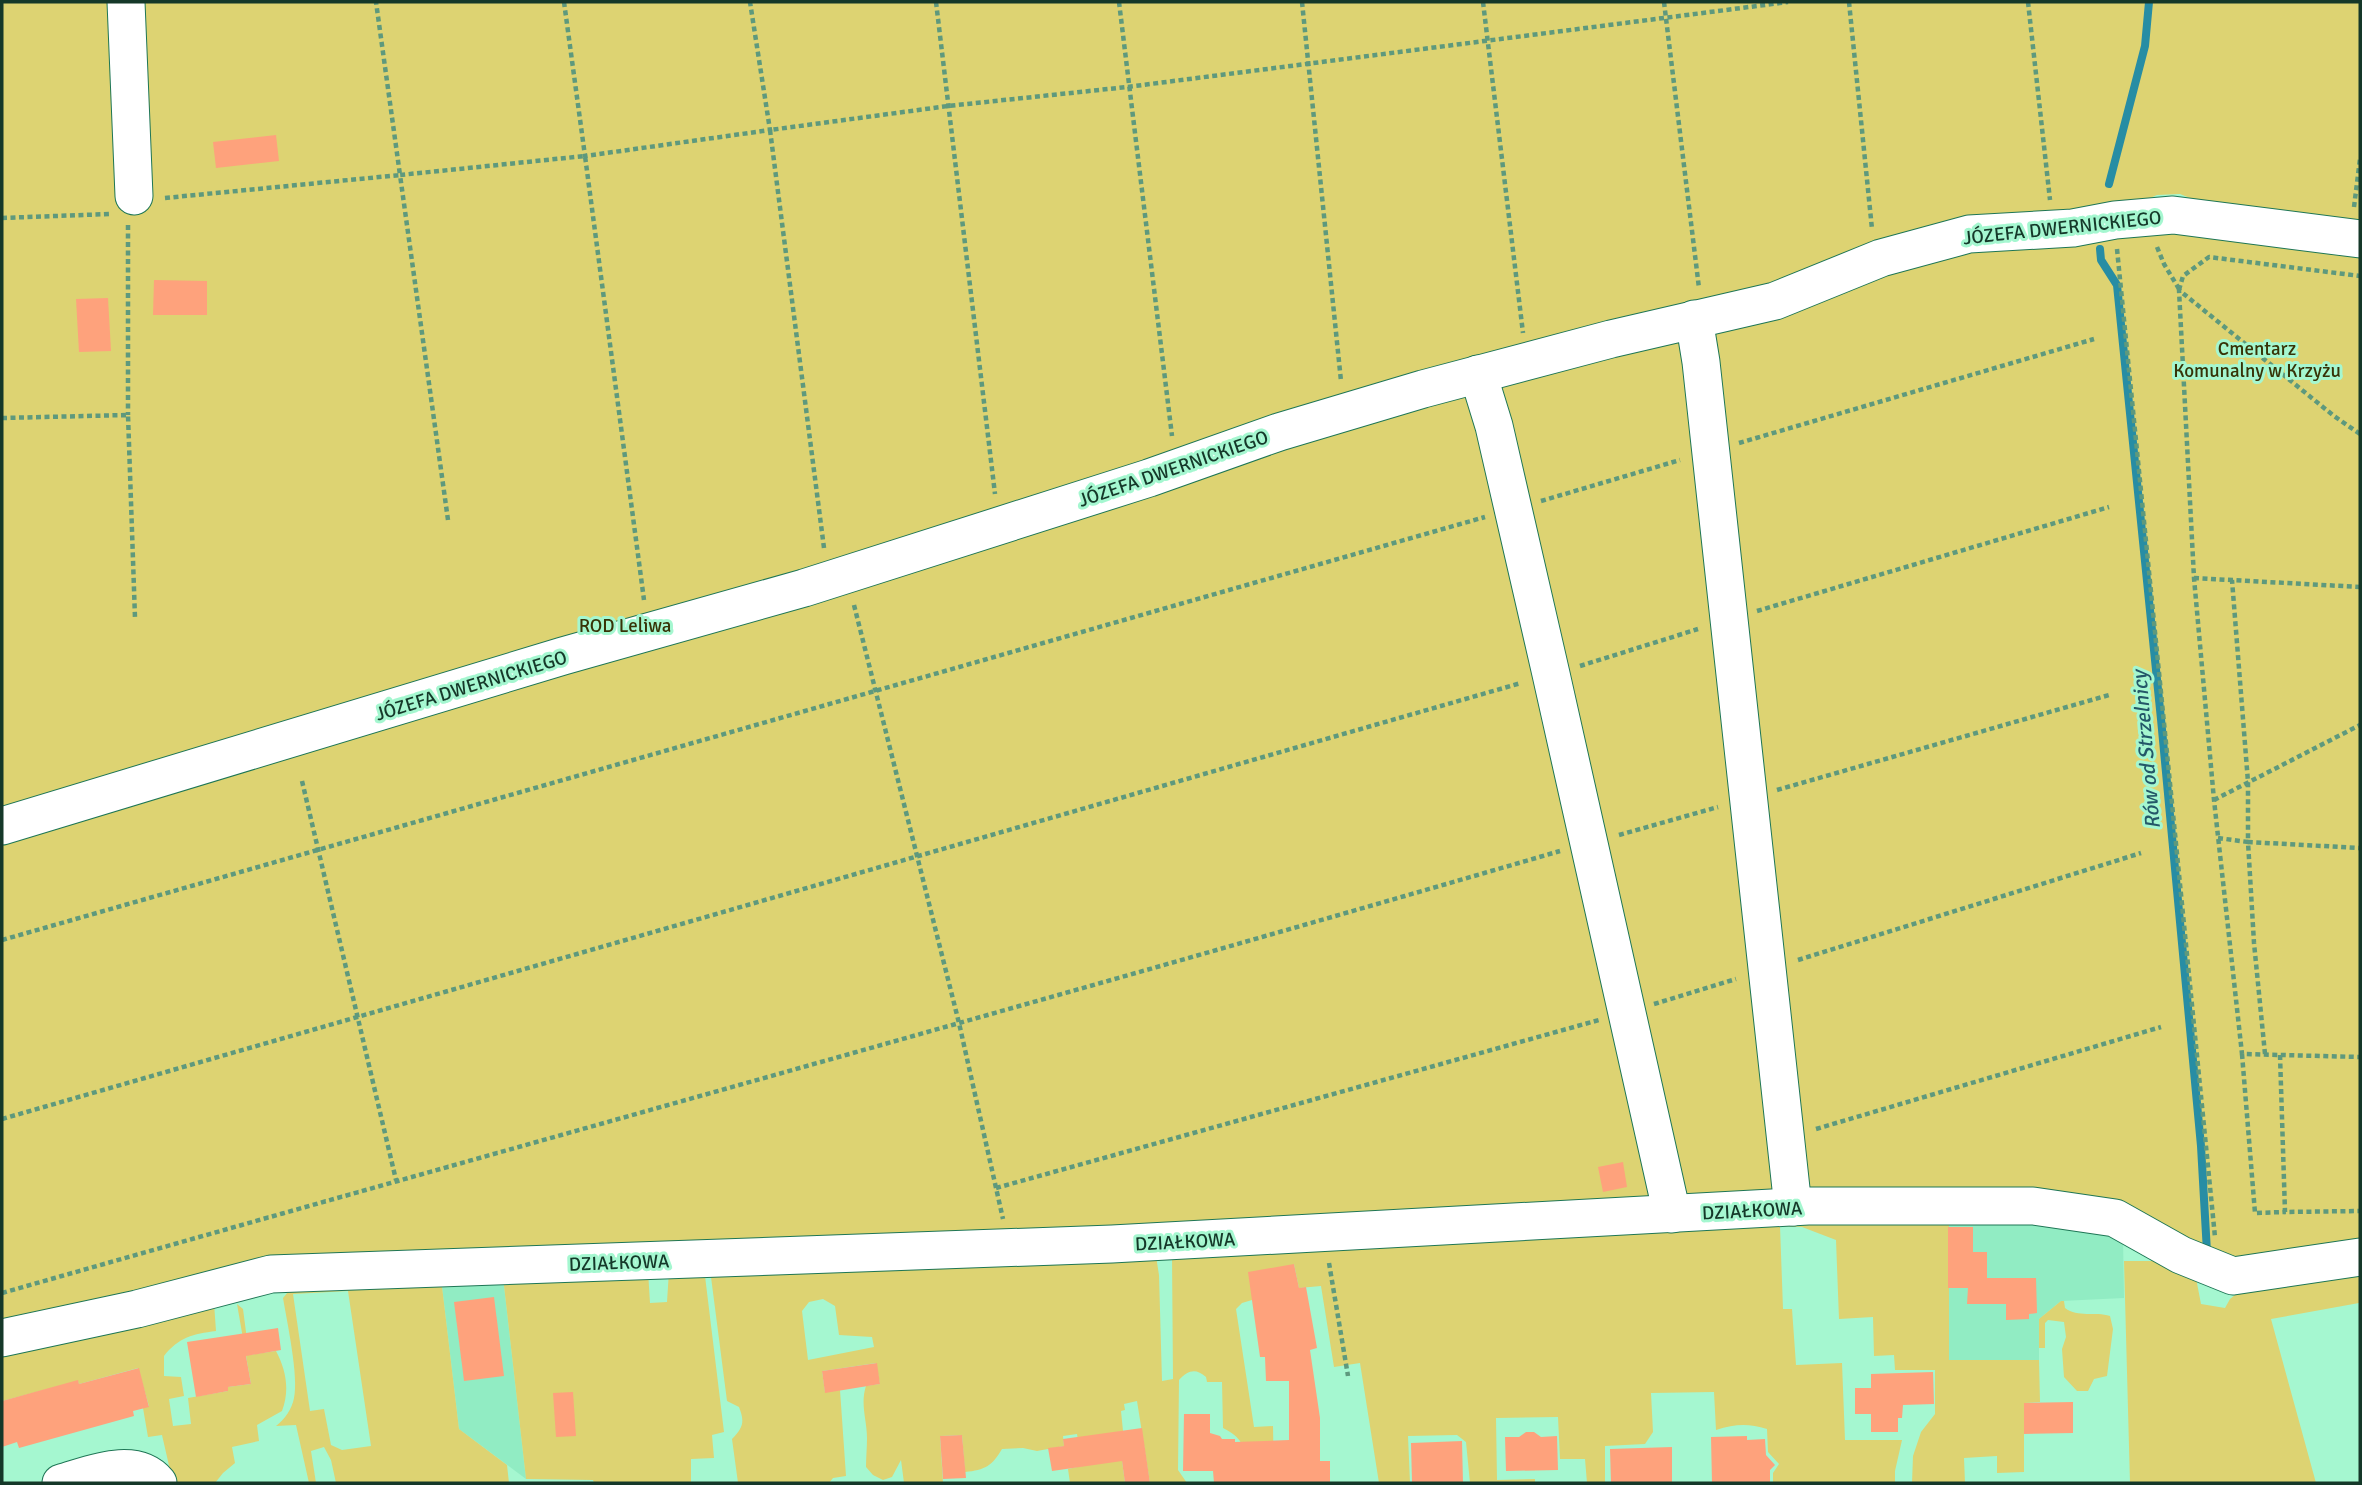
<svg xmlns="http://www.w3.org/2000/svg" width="2362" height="1485" viewBox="0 0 2362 1485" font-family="Signika,sans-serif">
  <rect width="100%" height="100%" fill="#a5f7d0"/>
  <g fill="#91ecc3">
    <polygon points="2033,1216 2123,1237 2124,1298 2061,1301 2039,1319 2039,1360 1949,1361 1948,1221 2033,1225"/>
    <polygon points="503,1277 526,1479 459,1429 441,1278"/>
  </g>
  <g fill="#ddd372" fill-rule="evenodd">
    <polygon points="2,2 2360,2 2360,228 2222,211 2180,194 2157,195 2141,202 2216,233 2360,251 2360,1249 2235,1261 2126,1213 281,1265 2,1332"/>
    <path d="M 1949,1222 L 1949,1360 L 2039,1360 L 2040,1402 L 2024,1403 L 2024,1472 L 1997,1473 L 1997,1456 L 1964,1458 L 1965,1483 L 1912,1483 L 1913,1456 L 1921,1432 L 1935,1414 L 1935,1370 L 1895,1370 L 1894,1355 L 1874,1356 L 1873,1317 L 1839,1319 L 1836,1240 L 1802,1227 L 1780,1226 L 1783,1309 L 1792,1309 L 1796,1365 L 1842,1363 L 1845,1440 L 1902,1440 L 1895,1471 L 1895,1483 L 1773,1483 L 1773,1473 L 1779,1464 L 1768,1452 L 1767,1429 C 1748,1423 1735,1424 1716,1430 L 1714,1392 L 1651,1393 L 1653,1432 L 1645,1444 L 1605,1446 L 1605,1483 L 1587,1483 L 1585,1459 L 1560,1459 L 1558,1417 L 1496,1418 L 1497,1480 L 1535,1479 L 1535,1483 L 1470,1483 L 1466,1442 L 1457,1435 L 1408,1436 L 1410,1483 L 1379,1483 L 1360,1363 L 1334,1367 L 1321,1286 L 1299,1288 L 1294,1264 L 1252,1300 L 1242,1303 L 1236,1309 L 1254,1427 L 1273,1426 L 1274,1483 L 1244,1483 C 1244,1456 1251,1442 1223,1428 L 1222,1382 L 1207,1382 L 1206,1377 C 1196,1368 1188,1370 1179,1380 L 1178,1470 L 1187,1483 L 1150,1483 L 1137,1401 L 1124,1404 L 1125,1410 L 1121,1411 L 1123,1431 L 1118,1432 L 1125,1483 L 1070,1483 L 1068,1469 L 1082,1466 L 1077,1434 L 1063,1436 L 1064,1446 L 1037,1451 L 1023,1448 L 1002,1449 C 992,1466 985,1470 965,1472 L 962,1435 L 940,1436 L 943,1483 L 904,1483 L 901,1460 L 892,1477 L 883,1480 L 873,1475 L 866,1467 C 866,1457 867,1448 867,1438 C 867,1420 860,1404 866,1386 L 880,1384 L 876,1363 L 822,1371 L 825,1392 L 840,1390 L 846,1476 L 833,1478 L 829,1483 L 738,1483 L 732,1439 C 743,1428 745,1422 739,1407 L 727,1401 L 711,1277 L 705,1276 L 724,1432 L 712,1435 L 714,1458 L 691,1459 L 691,1483 L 594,1483 L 593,1480 L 526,1479 L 503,1277 L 648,1271 L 650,1303 L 667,1302 L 669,1271 L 1575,1228 ZM 1172,1255 L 1173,1379 L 1162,1381 L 1159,1275 L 1156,1256 ZM 823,1299 L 835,1306 L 839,1335 L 872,1337 L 874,1347 L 808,1360 L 802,1311 L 809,1302 Z"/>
    <polygon points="2124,1261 2169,1261 2196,1278 2201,1304 2225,1308 2230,1299 2241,1290 2360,1273 2360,1305 2359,1303 2271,1319 2316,1483 2130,1483"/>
    <path d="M 441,1278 L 459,1429 L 507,1465 L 509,1483 L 336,1483 L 331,1460 L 324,1447 L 311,1451 L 316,1483 L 309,1483 L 296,1425 L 276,1426 C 285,1419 292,1409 294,1398 C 299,1377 287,1322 283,1298 L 288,1292 L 286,1283 ZM 348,1291 L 371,1446 L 342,1450 L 331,1445 L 324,1409 L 310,1411 L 293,1294 Z"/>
    <path d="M 2061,1301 L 2064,1301 L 2065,1308 C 2078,1318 2095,1311 2110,1316 L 2113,1329 L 2107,1376 L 2094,1379 L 2088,1391 L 2077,1391 L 2064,1377 L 2062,1349 L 2066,1337 L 2064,1322 L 2048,1320 L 2045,1323 L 2045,1348 L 2039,1348 L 2039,1319 Z"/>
    <path d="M 214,1303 L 216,1331 C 193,1334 179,1337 164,1356 L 164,1376 L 181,1377 L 184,1396 L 169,1399 L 173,1426 L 191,1424 L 188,1398 L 228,1391 L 228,1387 L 251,1384 L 237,1304 L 243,1309 L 249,1355 L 276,1351 C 286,1370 290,1390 282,1411 L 257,1425 L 259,1441 L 232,1447 L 235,1463 L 223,1473 L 215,1483 L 173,1483 L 162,1435 L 148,1437 L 143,1408 L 149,1406 L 138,1368 L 79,1384 L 78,1381 L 2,1401 L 2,1347 Z"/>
  </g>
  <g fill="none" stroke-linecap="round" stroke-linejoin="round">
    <g stroke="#278da4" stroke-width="8">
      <polyline points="2109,184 2145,46 2149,2"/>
      <polyline points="2100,249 2101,260 2117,285 2161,719 2201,1146 2207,1252"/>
    </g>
  </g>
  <g fill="#fea27c">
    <polygon points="276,135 279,161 216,168 213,142"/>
    <polygon points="154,280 207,281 207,315 153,315"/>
    <polygon points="108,298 111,351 79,352 76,299"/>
    <polygon points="1623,1162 1627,1187 1603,1192 1598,1167"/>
    <polygon points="1948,1227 1973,1227 1973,1252 1987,1252 1987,1278 2036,1278 2037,1313 2029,1314 2029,1319 2006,1320 2006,1304 1967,1304 1968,1288 1948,1288"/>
    <polygon points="1294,1264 1299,1288 1306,1287 1317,1348 1310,1350 1320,1418 1320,1461 1330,1461 1330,1483 1214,1483 1213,1471 1183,1471 1184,1414 1210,1414 1210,1433 1220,1436 1222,1439 1235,1439 1235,1442 1289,1440 1289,1381 1266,1381 1265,1357 1260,1357 1248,1272"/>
    <polygon points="494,1297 504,1376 464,1381 454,1302"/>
    <polygon points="278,1328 281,1350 246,1356 251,1384 228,1387 228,1391 196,1397 187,1342"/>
    <polygon points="877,1363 880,1384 825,1393 822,1371"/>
    <polygon points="139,1368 149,1407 133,1411 134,1416 19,1448 17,1442 2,1447 2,1401 78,1380 79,1384"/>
    <polygon points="1933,1372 1934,1404 1903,1405 1902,1418 1898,1418 1898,1432 1871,1432 1871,1414 1855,1414 1855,1388 1871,1388 1871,1374"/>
    <polygon points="573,1392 576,1436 556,1437 553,1393"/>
    <polygon points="2073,1402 2073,1433 2024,1434 2024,1403"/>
    <polygon points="1142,1428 1150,1483 1125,1483 1122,1461 1052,1471 1048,1448 1064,1446 1063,1439"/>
    <polygon points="1526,1432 1534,1432 1541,1437 1557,1436 1558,1470 1506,1471 1505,1437 1519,1437"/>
    <polygon points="962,1435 966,1478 943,1479 940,1436"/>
    <polygon points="1747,1436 1747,1440 1765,1439 1766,1455 1775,1465 1770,1470 1770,1483 1712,1483 1711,1437"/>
    <polygon points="1462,1441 1463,1483 1412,1482 1411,1443"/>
    <polygon points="1672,1447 1672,1483 1611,1483 1610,1449"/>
  </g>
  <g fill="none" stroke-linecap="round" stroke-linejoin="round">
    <g stroke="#1e7655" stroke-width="39">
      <g id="minor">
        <polyline points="126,2 134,196"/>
        <polyline points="1694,319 1701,362 1793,1207"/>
        <polyline points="1478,374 1494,426 1551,674 1672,1214"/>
        <polyline points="2,826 563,656 804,588 1149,478 1279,432 1423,389 1611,339 1775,301 1881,258 1969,234 2073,228 2115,220 2173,215 2360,239"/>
        <polyline points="2,1338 137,1309 271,1274 1112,1244 1808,1206 2033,1206 2115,1218 2181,1255 2233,1276 2360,1257"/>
        <path d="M 61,1483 C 90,1475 135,1455 158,1483"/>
      </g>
    </g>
    <g stroke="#5e997d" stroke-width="4.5" stroke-dasharray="5 3.5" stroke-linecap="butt">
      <polyline points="564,2 585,156 770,130 750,2"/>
      <polyline points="936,2 995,494"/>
      <polyline points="1119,2 1172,436"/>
      <polyline points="1302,2 1341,381"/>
      <polyline points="1483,2 1523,333"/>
      <polyline points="1664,2 1699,288"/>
      <polyline points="1849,2 1872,229"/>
      <polyline points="2028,2 2050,200"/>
      <polyline points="165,198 400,175 376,2"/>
      <polyline points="2354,207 2360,159"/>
      <polyline points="2,218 109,214"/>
      <polyline points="128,225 128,415"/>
      <polyline points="2157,247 2164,264 2179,289"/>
      <polyline points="2117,249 2215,1237"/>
      <polyline points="2179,290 2183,276 2209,257 2360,276"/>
      <polyline points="2,418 128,415 135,618"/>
      <polyline points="2360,434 2334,416 2179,290 2194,578 2214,800 2242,1054 2360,1057"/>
      <polyline points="1739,443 2094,339"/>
      <polyline points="1541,501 1680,460"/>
      <polyline points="448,520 400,175 585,156 644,600"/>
      <polyline points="824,548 770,130 948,106 1127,87 1788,2"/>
      <polyline points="2194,578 2360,587"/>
      <polyline points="854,605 959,1023 1003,1219"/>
      <polyline points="1757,611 2109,507"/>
      <polyline points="1580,666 1698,629"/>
      <polyline points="302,781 396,1180"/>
      <polyline points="1777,790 2109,695"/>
      <polyline points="2214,800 2360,725"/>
      <polyline points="1619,835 1718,807"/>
      <polyline points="2218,838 2248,842 2248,782 2232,580"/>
      <polyline points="2,940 1485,517"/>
      <polyline points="1798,960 2141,853"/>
      <polyline points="1654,1004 1736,979"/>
      <polyline points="2242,1054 2255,1213 2285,1212"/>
      <polyline points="2265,1054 2254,943 2248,842 2360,848"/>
      <polyline points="2280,1055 2285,1212 2360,1211"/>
      <polyline points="2,1119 1521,683"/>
      <polyline points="1816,1129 2161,1027"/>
      <polyline points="996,1188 1599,1020"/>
      <polyline points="1329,1263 1348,1376"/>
      <path d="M 2,1293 C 521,1145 1042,1002 1560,851"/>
    </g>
    <use href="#minor" stroke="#fff" stroke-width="37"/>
  </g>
  <g text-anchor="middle" stroke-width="6" stroke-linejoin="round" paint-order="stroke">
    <g font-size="19" fill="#153829" stroke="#a5f7d0">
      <text transform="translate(2062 227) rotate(-6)" y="7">JÓZEFA DWERNICKIEGO</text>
      <text transform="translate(1173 468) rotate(-19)" y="7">JÓZEFA DWERNICKIEGO</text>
      <text transform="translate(471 685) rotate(-17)" y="7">JÓZEFA DWERNICKIEGO</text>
      <text transform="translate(1752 1210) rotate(-3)" y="7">DZIAŁKOWA</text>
      <text transform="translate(1185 1241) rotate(-3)" y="7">DZIAŁKOWA</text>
      <text transform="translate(619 1262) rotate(-2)" y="7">DZIAŁKOWA</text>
    </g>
    <g font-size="19" fill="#373307" stroke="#a5f7d0">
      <text x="2257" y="355">Cmentarz<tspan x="2257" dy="22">Komunalny w Krzyżu</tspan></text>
      <text x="625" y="632">ROD Leliwa</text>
    </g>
    <g font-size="21" font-style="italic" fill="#245768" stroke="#a5f7d0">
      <text transform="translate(2146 750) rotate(-95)" y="7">Rów od Strzelnicy</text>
    </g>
  </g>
  <rect width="2362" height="1485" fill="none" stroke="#153829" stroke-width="7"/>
</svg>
